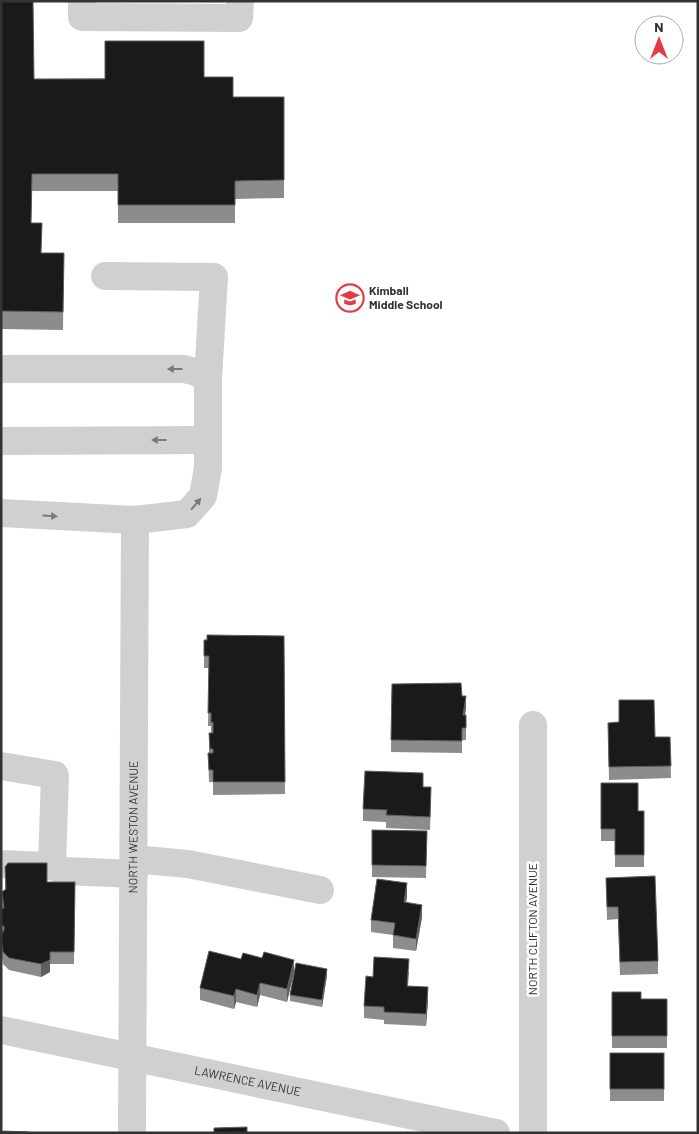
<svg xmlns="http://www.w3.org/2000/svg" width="699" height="1134" viewBox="0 0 699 1134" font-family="Barlow,sans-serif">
  <rect width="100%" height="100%" fill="#fff"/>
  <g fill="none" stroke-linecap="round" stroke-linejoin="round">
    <g stroke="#d0d0d0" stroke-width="28">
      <polyline points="82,1 82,17 239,18 240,1"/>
      <polyline points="105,276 214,277 208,379"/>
      <polyline points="1,369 184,369 196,372 208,379 208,468 203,496 187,514 135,520 1,513"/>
      <polyline points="1,441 207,440"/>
      <polyline points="1,766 55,775 52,866 65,871 134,874"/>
      <polyline points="134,859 188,864 320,890"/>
      <polyline points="1,864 45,866"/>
      <path id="s1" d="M 1,1030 L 496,1133"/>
      <path id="s2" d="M 132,1133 L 135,520"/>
      <polyline points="533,1133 533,725"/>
    </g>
  </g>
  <g fill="#8c8c8c">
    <polygon points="1,1 34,79 204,77 233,97 284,97 284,198 235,199 235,223 118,223 118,191 32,191 31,223 41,253 64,253 63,330 1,329"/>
    <polygon points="284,636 285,794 213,795 213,782 209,782 208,753 209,753 209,733 211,733 211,726 208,726 209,668 204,668 204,640"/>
    <polygon points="392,684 462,696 466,708 465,715 466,715 466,740 462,740 462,753 391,752"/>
    <polygon points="619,722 655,737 670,737 671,778 609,780 608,723"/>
    <polygon points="601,783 638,811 644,811 644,867 615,867 615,841 601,841"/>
    <polygon points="423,787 431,800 430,830 386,828 386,822 363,821 363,809"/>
    <polygon points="372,830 427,831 426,878 372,877"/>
    <polygon points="5,867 47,882 75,882 74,964 50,964 50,972 41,977 9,970 3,964 1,951 1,909 2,909 2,892 5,890"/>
    <polygon points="606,878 658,961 658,974 620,975 618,919 607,920"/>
    <polygon points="407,896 406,903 422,917 416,951 393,948 393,935 371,932 371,920"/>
    <polygon points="294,972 287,1002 260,995 257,1007 236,1002 234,1009 200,1000 200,988"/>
    <polygon points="409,972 408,986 428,1000 426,1026 384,1024 384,1020 364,1018 364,1006 373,977"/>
    <polygon points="327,975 322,1007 290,1001 290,995"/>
    <polygon points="612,992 641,999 667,999 667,1048 612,1048"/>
    <rect x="610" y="1053" width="54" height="48"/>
  </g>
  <g fill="#5f5f5f">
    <polygon points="466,696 466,708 463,727 463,715"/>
    <polygon points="407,883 407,896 404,915 404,902"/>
    <polygon points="422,905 422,917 416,951 416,939"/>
    <polygon points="50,960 50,972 41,977 41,964"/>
    <polygon points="294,960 294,972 287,1002 287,989"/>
    <polygon points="327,969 327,975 322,1007 322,1000"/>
    <polygon points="260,983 260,995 257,1007 257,995"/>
    <polygon points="428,987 428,1000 426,1026 426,1014"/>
    <polygon points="236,989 236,1002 234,1009 234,996"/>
  </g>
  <g fill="#1a1a1a" stroke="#5f5f5f">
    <polygon points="1,1 33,1 34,79 105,79 105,41 204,41 204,77 233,77 233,97 284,97 284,180 235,181 235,205 118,205 118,174 32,174 31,223 42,223 41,253 64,253 63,312 1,311"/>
    <polygon points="207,635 284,636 285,782 213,782 213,770 209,770 208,753 213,753 213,749 210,749 209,733 213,733 213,722 211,723 211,713 208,713 209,656 204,656 204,640 207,640"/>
    <polygon points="461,683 462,696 466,696 463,715 466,715 466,728 462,728 462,741 391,740 392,684"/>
    <polygon points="619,700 654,700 655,737 670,737 671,766 609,767 608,723 619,722"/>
    <polygon points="365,771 423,773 423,787 431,787 430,817 386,815 387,810 363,809"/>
    <polygon points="601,783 638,783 638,811 644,811 644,855 615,855 615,829 601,829"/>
    <polygon points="372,830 427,831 426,866 372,865"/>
    <polygon points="8,863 47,863 47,882 75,882 74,952 50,952 50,960 41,964 9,958 3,952 1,935 4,930 4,926 1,926 1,909 4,908 2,892 6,889 5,867"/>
    <polygon points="655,876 658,961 620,962 618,907 607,907 606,878"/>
    <polygon points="377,879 407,883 404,902 422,905 416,939 393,935 395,923 371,920"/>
    <polygon points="209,951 241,959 243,953 262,958 264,952 294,960 287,989 260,983 257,995 236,989 234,996 200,988"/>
    <polygon points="374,957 409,959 407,986 428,987 426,1014 384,1012 384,1007 364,1006 366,976 373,977"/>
    <polygon points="296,963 327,969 322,1000 290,995"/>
    <polygon points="612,992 641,992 641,999 667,999 667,1036 612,1036"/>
    <rect x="610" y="1053" width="54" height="36"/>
    <polygon points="247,1127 247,1133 214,1133 214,1128"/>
    <polygon points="1,1131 29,1132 28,1133 1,1133"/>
  </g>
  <defs><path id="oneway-solid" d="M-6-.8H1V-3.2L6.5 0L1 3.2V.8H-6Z" transform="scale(1.25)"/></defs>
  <g fill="#7a7a7a">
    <use href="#oneway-solid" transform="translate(175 369) rotate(-180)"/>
    <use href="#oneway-solid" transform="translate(159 440) rotate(180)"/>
    <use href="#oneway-solid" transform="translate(196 504) rotate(-49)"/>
    <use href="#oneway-solid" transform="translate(50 516) rotate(3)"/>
  </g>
  <defs>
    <g id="school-ring" transform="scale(1.4375)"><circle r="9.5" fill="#fff" stroke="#e63946" stroke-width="1.5"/><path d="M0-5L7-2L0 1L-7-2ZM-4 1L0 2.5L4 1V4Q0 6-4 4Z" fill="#e63946"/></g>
  </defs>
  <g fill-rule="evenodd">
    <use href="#school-ring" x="350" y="298"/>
  </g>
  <g text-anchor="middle" stroke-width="5" stroke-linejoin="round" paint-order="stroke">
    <g font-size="12" font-weight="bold" fill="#333" stroke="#fff" text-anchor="start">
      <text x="369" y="295">Kimball<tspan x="369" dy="14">Middle School</tspan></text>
    </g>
    <g font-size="12" fill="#333" stroke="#fff">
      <text dy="4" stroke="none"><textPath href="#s2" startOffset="306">NORTH WESTON AVENUE</textPath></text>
      <text transform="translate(533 929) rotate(-90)" y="4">NORTH CLIFTON AVENUE</text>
      <text dy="4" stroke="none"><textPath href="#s1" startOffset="252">LAWRENCE AVENUE</textPath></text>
    </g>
  </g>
  <rect width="699" height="1134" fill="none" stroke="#333333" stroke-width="5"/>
  <g transform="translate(659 40)"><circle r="24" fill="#ffffff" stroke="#adadad"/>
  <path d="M0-4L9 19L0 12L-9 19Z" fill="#e63946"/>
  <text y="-8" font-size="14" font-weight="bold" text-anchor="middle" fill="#333333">N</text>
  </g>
</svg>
